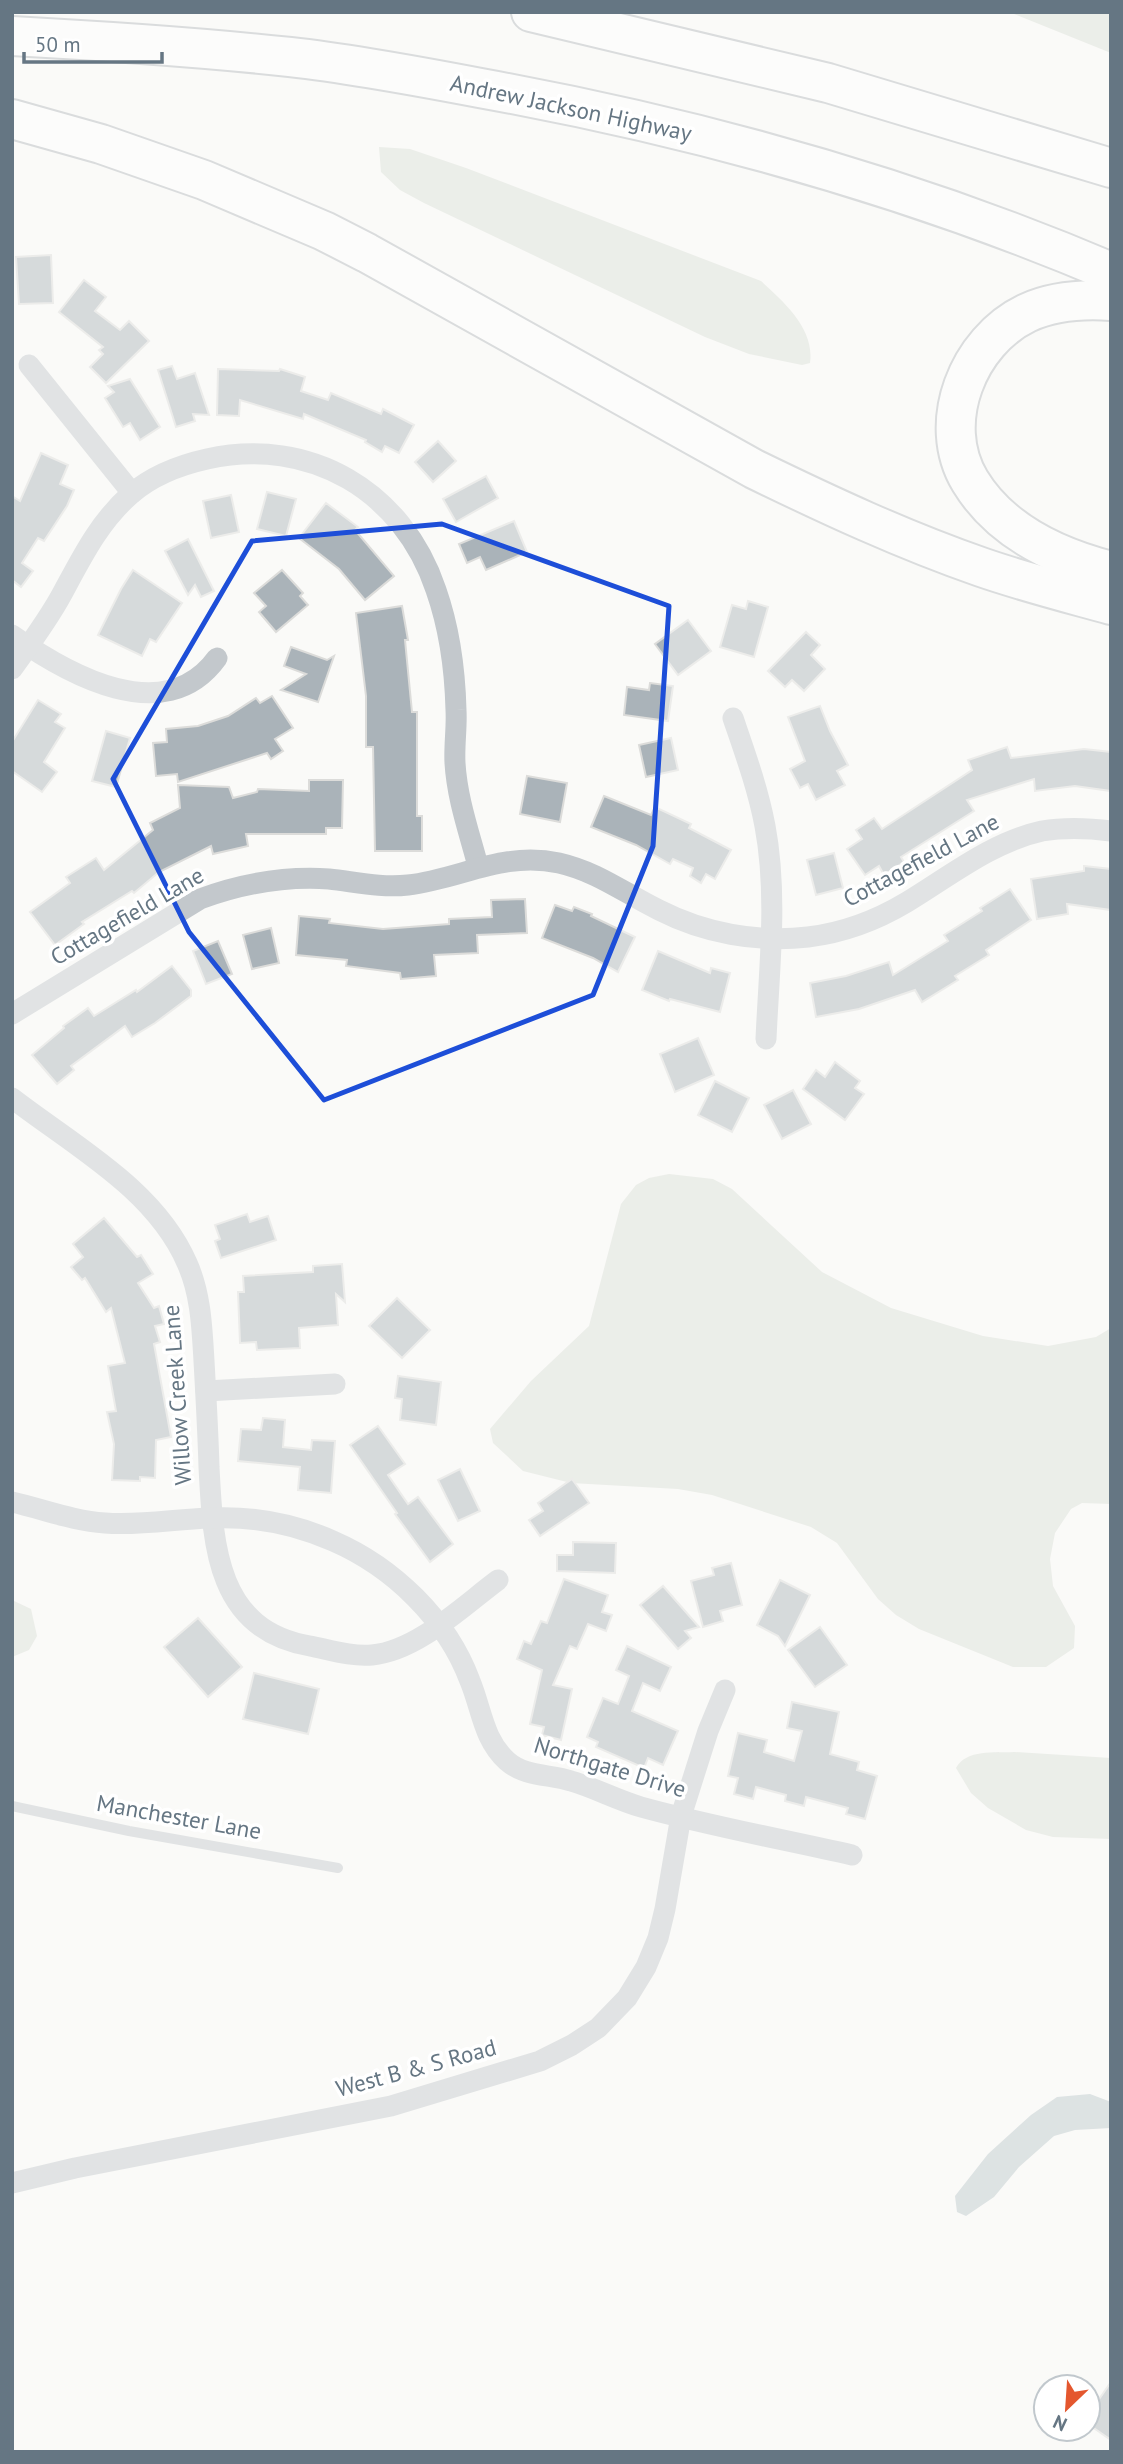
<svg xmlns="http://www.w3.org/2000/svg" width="1123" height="2464" viewBox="0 0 1123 2464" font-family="'PT Sans',sans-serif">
  <rect width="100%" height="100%" fill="#fafaf8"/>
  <g fill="#dadfd7">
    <polygon points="1009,12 1111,12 1111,53"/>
    <path d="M 379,147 L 410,149 L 466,168 L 761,281 C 784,302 815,329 810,363 L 802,365 L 749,354 L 705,337 L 424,203 L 400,190 L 381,172 Z"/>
    <polygon points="669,1174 713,1179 732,1189 822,1272 891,1308 983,1336 1048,1346 1096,1337 1111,1328 1111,1504 1082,1503 1071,1509 1055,1533 1050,1559 1053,1586 1075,1626 1074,1648 1046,1667 1013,1667 919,1629 896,1615 878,1599 837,1543 811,1527 712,1495 678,1489 571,1483 523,1471 493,1443 490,1429 531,1381 589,1326 621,1204 636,1185 649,1178"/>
    <polygon points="12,1600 31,1609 37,1636 29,1650 12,1657"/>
    <path d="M 1014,1752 L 1111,1758 L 1111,1839 L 1053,1837 L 1026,1830 L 988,1808 L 971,1793 L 956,1768 C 966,1749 995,1753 1014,1752 Z"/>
  </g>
  <polygon fill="#bbc7cb" points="1090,2094 1111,2102 1111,2128 1075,2130 1054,2136 1019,2167 994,2197 966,2216 957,2212 955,2196 988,2154 1031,2115 1057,2097"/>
  <g fill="#aab3b9" stroke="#dcdcda" stroke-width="2">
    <polygon points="51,255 53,303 19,304 16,257"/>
    <polygon points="84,280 106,297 95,311 120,330 129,321 149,341 106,383 90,367 103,354 99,350 103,347 59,312"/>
    <polygon points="172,366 177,379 195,373 209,415 193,414 195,421 176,427 158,370"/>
    <polygon points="218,369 279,371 280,369 305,377 301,391 328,400 331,393 381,414 383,409 414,425 399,453 385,446 382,452 365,442 366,440 304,414 303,419 240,400 239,416 217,415"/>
    <polygon points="130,379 160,427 140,440 130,423 123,427 105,398 114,392 108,386"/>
    <polygon points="438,441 456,461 433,482 415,462"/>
    <polygon points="41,453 68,465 60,484 74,490 67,506 44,541 38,538 22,563 33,571 21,587 12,580 12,496 20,501"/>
    <polygon points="486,476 498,498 456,522 443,499"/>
    <polygon points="267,492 296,499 286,536 257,529"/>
    <polygon points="231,495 239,532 211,538 203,501"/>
    <polygon points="326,503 358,527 355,530 394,576 365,600 339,569 299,538"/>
    <polygon points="514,521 527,552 486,570 480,557 467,563 459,544"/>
    <polygon points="188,539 214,591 201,597 195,585 188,595 165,551"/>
    <polygon points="133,570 182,603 156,642 150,639 142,656 98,635 121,589"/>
    <polygon points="282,570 303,593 300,596 308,605 276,632 259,612 266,606 254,593"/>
    <polygon points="748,601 768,607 754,657 720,647 732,605 746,609"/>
    <polygon points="402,606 408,640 405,640 412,712 417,712 417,816 422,816 422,851 375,851 373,747 366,747 366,696 356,613"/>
    <polygon points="688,620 711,651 678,675 655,644"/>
    <polygon points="806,632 820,645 811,655 825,669 804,691 792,680 785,687 768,671"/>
    <polygon points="291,647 327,660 334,656 318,702 281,690 306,674 284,666"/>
    <polygon points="650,683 673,686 668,721 624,715 627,687 649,690"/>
    <polygon points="272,696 293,728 275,739 283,751 271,759 267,753 178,782 177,774 156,776 153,743 167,742 166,729 198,726 228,716 256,698 260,703"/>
    <polygon points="38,700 61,714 55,722 65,728 44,762 57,772 42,792 12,771 12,742"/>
    <polygon points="820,706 830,731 848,765 837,771 845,785 816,800 808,784 800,788 790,769 805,761 788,717"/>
    <polygon points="106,731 130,738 116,787 92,781"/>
    <polygon points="671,738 678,770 646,777 639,745"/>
    <polygon points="1007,747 1011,758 1084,749 1111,752 1111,791 1075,786 1035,791 1034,779 967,800 974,811 901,857 904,862 884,875 879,866 865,875 847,849 862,839 856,830 874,818 882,829 972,770 968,760"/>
    <polygon points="527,776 567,783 560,822 520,814"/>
    <polygon points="309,780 343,780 342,828 326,828 326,834 246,834 248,846 213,854 211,846 159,872 134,893 132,891 82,922 84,924 55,945 30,912 70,883 66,877 96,858 104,870 153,830 150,823 180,808 178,785 229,787 233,798 257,792 258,789 309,791"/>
    <polygon points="604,796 651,815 655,807 691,824 689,828 731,850 715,879 706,874 701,883 690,876 693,868 673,859 670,864 636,845 591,827"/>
    <polygon points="834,853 843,888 816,895 807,860"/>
    <polygon points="1084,866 1111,869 1111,910 1067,904 1068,914 1037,919 1031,879 1084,871"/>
    <polygon points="1010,889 1031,920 986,950 989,955 955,976 958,980 922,1002 915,990 859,1009 816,1017 810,983 846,976 889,962 893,975 948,941 944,935 982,911 980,908"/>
    <polygon points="525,899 527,933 477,935 478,953 434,955 436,976 401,979 400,973 346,966 347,960 296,955 299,916 330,919 329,923 383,929 449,924 449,919 492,917 491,900"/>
    <polygon points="555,905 572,911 574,907 592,914 591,916 635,937 618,972 593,958 542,938"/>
    <polygon points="271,928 279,963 252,969 243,935"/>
    <polygon points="218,941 232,974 206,984 193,951"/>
    <polygon points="658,951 710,973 711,968 730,973 720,1012 670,999 669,1001 642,990"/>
    <polygon points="172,966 191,990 191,996 155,1023 132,1037 125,1026 71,1066 74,1070 57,1084 32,1055 64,1028 63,1026 88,1008 94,1016 136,990 137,992"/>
    <polygon points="698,1038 714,1075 675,1092 660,1054"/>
    <polygon points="835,1062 860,1081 855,1088 864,1094 845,1120 803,1089 816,1070 825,1077"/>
    <polygon points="715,1081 749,1098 732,1132 698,1115"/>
    <polygon points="793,1090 811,1124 782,1139 764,1105"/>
    <polygon points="247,1214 250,1222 268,1216 276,1240 221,1258 215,1241 220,1239 215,1225"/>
    <polygon points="104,1218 137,1257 141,1255 153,1274 138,1283 154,1308 159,1306 164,1324 155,1326 160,1342 154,1344 171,1437 156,1440 155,1478 140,1477 140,1481 112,1480 114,1444 107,1412 116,1411 108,1366 125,1363 111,1308 106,1312 85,1278 82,1280 71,1267 83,1257 73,1244"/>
    <polygon points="342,1264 345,1302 336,1294 338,1325 299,1328 300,1348 257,1350 256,1342 240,1343 238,1292 244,1292 243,1276 313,1272 313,1266"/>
    <polygon points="397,1298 430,1330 402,1358 369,1326"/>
    <polygon points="398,1376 441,1382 436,1425 400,1420 402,1399 395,1398"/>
    <polygon points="263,1418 285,1420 283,1447 311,1450 312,1440 335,1441 331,1493 298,1490 300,1467 238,1461 241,1429 261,1430"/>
    <polygon points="378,1426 405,1464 388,1475 408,1504 418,1497 453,1544 430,1562 395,1514 397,1513 350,1445"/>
    <polygon points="460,1469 480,1511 458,1521 438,1480"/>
    <polygon points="572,1479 589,1503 540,1536 529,1520 543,1511 538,1503"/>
    <polygon points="573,1542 616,1543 615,1573 557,1571 557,1555 573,1555"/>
    <polygon points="731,1563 742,1605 720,1611 723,1621 703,1627 691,1581 714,1575 712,1568"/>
    <polygon points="564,1579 608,1595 602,1612 612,1615 606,1631 588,1624 577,1649 570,1646 553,1685 572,1689 561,1740 542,1735 544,1727 530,1724 542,1670 517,1659 524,1641 531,1644 541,1621 547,1623"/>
    <polygon points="780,1580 810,1595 785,1646 778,1636 757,1625"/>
    <polygon points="663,1586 699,1627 685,1631 691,1638 678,1649 640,1605"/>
    <polygon points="198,1618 242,1667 208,1697 164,1647"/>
    <polygon points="820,1627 847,1665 815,1687 788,1650"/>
    <polygon points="627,1646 671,1667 660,1691 643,1683 632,1711 678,1731 663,1765 648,1758 644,1768 596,1747 598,1742 587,1737 603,1698 618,1704 629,1676 616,1670"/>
    <polygon points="254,1673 319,1689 308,1734 243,1719"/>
    <polygon points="792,1702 839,1712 830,1754 859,1762 857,1770 877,1776 865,1819 846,1814 848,1808 806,1797 804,1806 785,1801 786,1795 756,1787 753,1799 734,1794 738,1778 728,1776 738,1733 767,1740 764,1752 794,1761 802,1731 787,1728"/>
    <polygon points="1111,2382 1111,2440 1088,2424 1088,2415"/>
  </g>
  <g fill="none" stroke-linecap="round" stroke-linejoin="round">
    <g stroke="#b4b9bd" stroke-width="42">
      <g id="motorway">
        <polyline points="531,12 828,83 1111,168"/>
        <path d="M 12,36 C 105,41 197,47 290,57 C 353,64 417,76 480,88 C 695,127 909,186 1111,272"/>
        <path d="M 12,119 L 101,144 L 204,180 L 324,231 L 367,253 L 754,469 C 828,505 903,540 981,567 C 1024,582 1068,593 1111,605"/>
        <path d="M 1111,301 C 1082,299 1053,301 1027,313 C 968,341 935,423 970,481 C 1001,532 1056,557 1111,571"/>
      </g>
    </g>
    <polyline stroke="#c3c8cc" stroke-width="10" points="12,1806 129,1831 338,1868"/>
    <g stroke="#c3c8cc" stroke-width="21">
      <polyline points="29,365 132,493"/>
      <path d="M 12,635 C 67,674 165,730 217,658"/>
      <path d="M 12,669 C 30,644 48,620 62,594 C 82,557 99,522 131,494 C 152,476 180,465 207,459 C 310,436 403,491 436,590 C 449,627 455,671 456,710 C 457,728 454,745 455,763 C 457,798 469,832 478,866"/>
      <path d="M 733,718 C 745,753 758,789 765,826 C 778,895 769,969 766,1039"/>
      <path d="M 12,1014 L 200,899 C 243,883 284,876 329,879 C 356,882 381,888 408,885 C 461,879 502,851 559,863 C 598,872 624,893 659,910 C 704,933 757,943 808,937 C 842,933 877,920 907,902 C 950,876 992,842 1042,831 C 1065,827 1088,828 1111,831"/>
      <path d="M 12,1098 C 74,1146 155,1189 187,1263 C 201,1294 202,1328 204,1361 C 206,1397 208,1432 209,1467 C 213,1545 216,1630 310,1646 C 330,1650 352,1657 372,1655 C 417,1651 463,1606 498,1580"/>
      <polyline points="206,1391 335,1384"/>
      <path d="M 12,1502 C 43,1509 73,1521 105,1523 C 140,1526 175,1519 210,1518 C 252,1516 295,1524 333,1541 C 393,1567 447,1619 470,1681 C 482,1710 483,1739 507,1761 C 525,1777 550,1774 571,1781 C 595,1788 617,1800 641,1807 C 710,1826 781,1839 852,1855"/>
      <polyline points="12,2183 75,2168 391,2106 540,2061 572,2045 598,2028 627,1998 646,1967 658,1938 665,1909 681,1816 708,1731 725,1690"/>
    </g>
    <use href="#motorway" stroke="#fff" stroke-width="38"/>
  </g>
  <path d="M0 0H1123V2464H0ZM 442,524 L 669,606 L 653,846 L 593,995 L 324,1100 L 189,932 L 113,779 L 252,541 Z" fill="#fafaf8" fill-opacity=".55" fill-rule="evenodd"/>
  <path fill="none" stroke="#1d4ed8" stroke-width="5" stroke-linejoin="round" d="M 442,524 L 669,606 L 653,846 L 593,995 L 324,1100 L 189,932 L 113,779 L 252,541 Z"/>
  <g text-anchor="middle" stroke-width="7" stroke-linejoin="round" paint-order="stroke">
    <g font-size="23" fill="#657683" stroke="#fff">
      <text transform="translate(571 108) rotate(12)" y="8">Andrew Jackson Highway</text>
      <text transform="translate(921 860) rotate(-28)" y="8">Cottagefield Lane</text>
      <text transform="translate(127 916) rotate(-30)" y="8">Cottagefield Lane</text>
      <text transform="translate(177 1395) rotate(-94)" y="8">Willow Creek Lane</text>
      <text transform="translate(610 1767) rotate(17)" y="8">Northgate Drive</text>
      <text transform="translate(179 1817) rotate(10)" y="8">Manchester Lane</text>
      <text transform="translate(416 2068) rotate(-15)" y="8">West B &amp; S Road</text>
    </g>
  </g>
  <rect width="1123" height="2464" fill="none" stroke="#657683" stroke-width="28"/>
  <g transform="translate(1067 2408) rotate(205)"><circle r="33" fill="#ffffff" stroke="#c1c8cd" stroke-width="2"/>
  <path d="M0-5L12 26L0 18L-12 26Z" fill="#e4572e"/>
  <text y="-10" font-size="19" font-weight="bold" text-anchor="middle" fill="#657683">N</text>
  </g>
  <path d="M24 52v10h138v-10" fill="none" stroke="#657683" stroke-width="3.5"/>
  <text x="35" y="52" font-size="21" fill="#657683" stroke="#ffffff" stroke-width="5" paint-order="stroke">50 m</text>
</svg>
